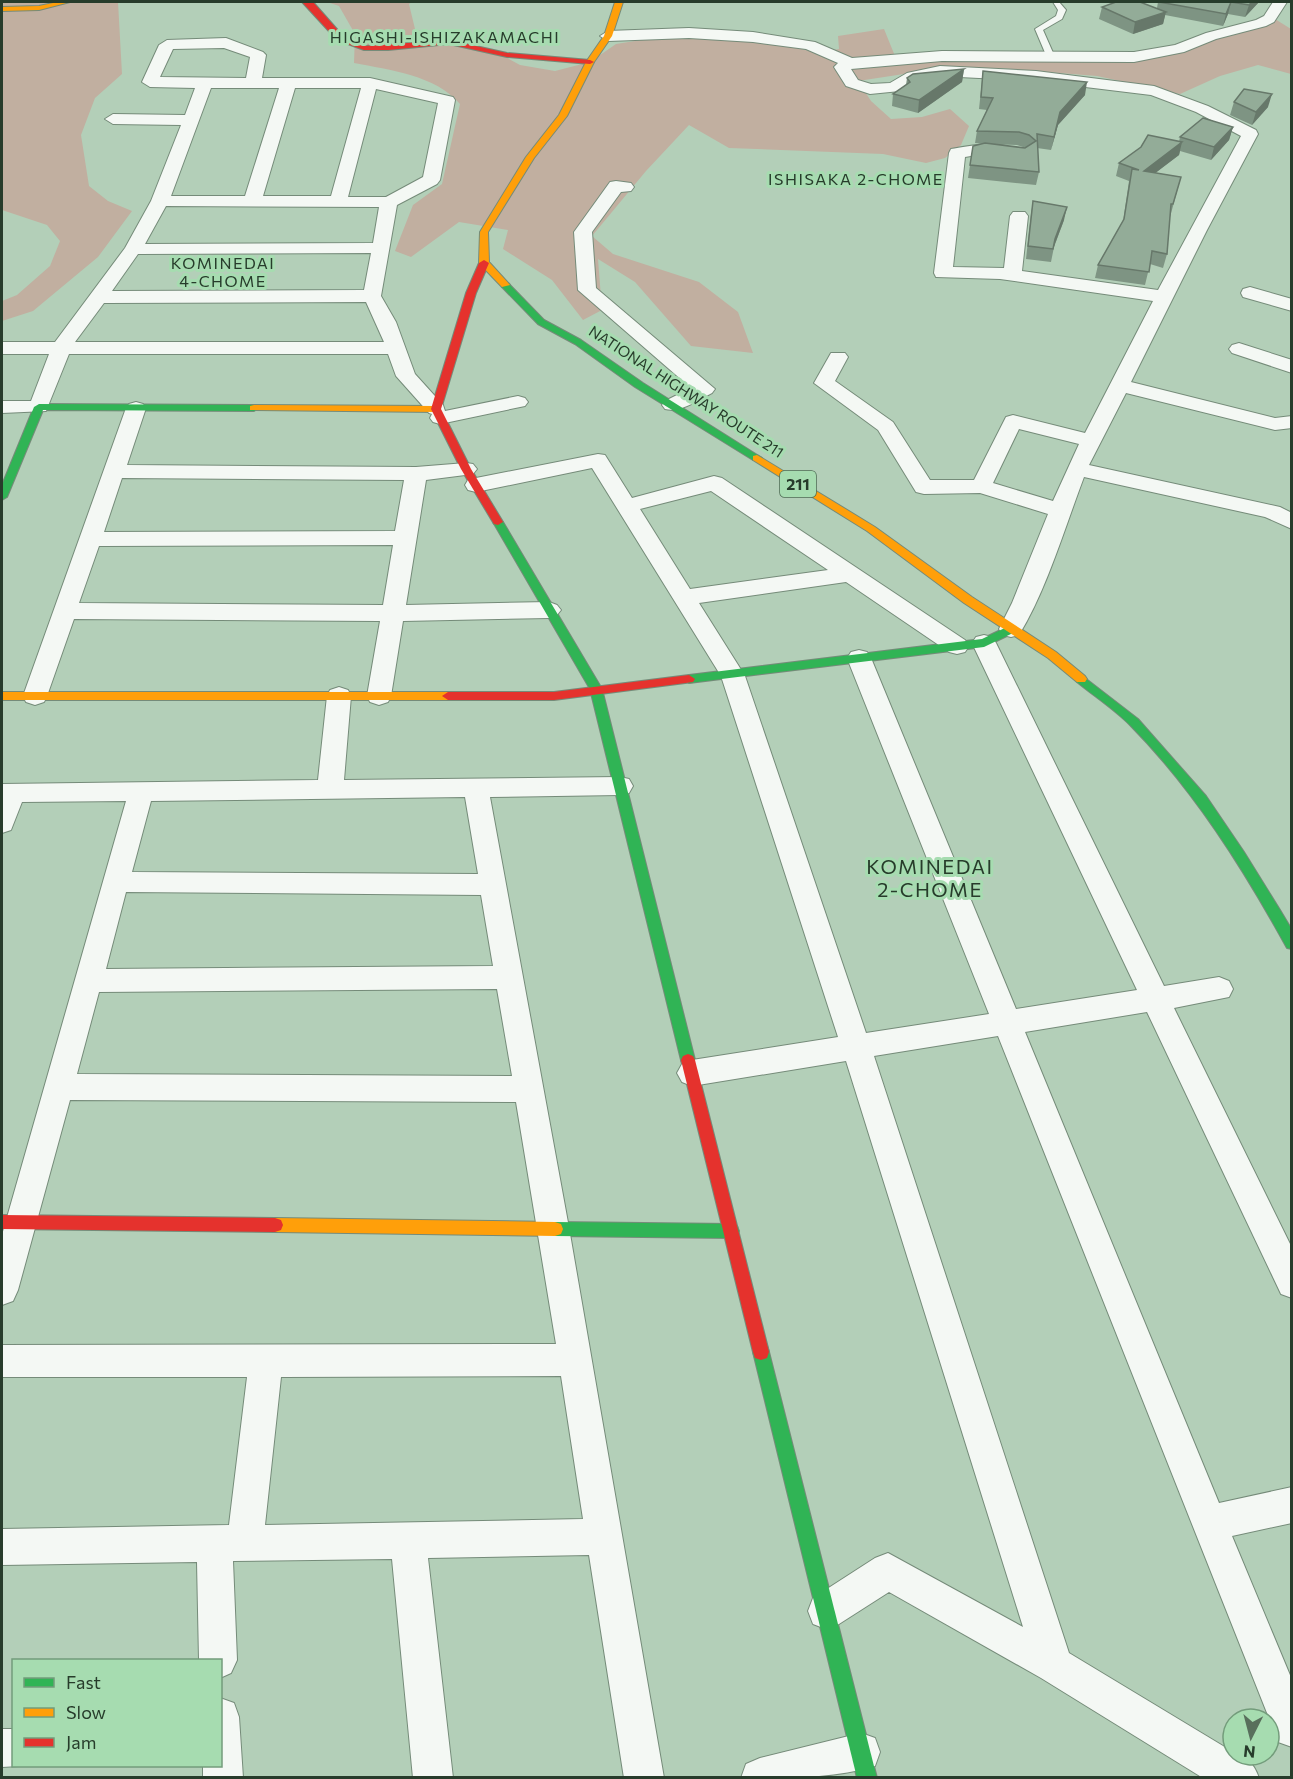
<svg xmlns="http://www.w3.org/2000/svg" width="1293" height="1779" viewBox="0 0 1293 1779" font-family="Commissioner,sans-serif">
  <rect width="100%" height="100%" fill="#b3cfb8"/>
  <g fill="#c1afa0">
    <polygon points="2,2 118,2 122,74 95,98 81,135 89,186 108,201 132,211 98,257 33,311 2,321 2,301 17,295 50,266 60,241 47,225 2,210"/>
    <path d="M 327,2 L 412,2 L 409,4 L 415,29 L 498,53 L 520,65 L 555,71 L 590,62 L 616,44 L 692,32 L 747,36 L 818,53 L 839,49 L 838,36 L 884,29 L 895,56 L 1128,55 L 1269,24 L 1275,19 L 1291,29 L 1291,74 L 1258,65 L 1220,76 L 1180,94 L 1097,76 L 999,68 L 917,72 L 858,81 L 871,101 L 891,119 L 922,117 L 950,109 L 969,126 L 961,145 L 945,158 L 926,163 L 883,154 L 729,148 L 689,125 L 646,171 L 592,236 L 613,254 L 699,282 L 738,312 L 753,353 L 691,346 L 635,282 L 598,259 L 602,310 L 583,320 L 552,280 L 503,249 L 508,230 L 459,222 L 411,257 L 395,251 L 413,205 L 442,184 L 460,104 C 435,75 390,70 354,63 L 355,34 L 339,6 Z"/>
  </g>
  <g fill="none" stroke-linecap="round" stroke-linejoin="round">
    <g stroke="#758b79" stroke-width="2">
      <polygon id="lane" points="1053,2 1059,2 1066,10 1062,19 1043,30 1054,55 1050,57 1046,55 1035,29 1056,16 1058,10"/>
    </g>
    <g stroke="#758b79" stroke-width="2">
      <g id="street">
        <path d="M 1273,2 L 1287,2 L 1274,22 L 1266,26 L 1216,39 L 1184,52 L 1134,62 L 942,61 L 851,69 L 858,80 L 871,84 L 890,83 L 907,73 L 940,66 L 1036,71 L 1154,86 L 1208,106 L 1256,130 L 1258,134 L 1207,230 L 1131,382 L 1275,418 L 1292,416 L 1292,428 L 1275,430 L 1126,393 L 1089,465 L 1280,507 L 1292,513 L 1292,529 L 1265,517 L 1084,477 C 1065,527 1047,589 1019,635 L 1011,637 L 1003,635 L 999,629 L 1012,603 L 1048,514 L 980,493 L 924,494 L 916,492 L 878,430 L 814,383 L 831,353 L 845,353 L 848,357 L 835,381 L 893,422 L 930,480 L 974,480 L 1006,417 L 1013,415 L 1085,433 L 1153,301 L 1000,279 L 936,277 L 934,273 L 949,153 L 951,149 C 966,146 1006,139 1016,152 L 1008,157 L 983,154 L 965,157 L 953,267 L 1004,268 L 1010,216 L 1013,212 L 1025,212 L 1028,216 L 1022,271 L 1158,290 L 1241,136 L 1196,112 L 1151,95 L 1036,81 L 940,76 L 918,80 L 900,91 L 870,94 L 846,86 L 834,67 L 838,63 L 806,49 L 753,42 L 689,38 L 608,41 L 600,36 L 608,31 L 689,28 L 753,32 L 815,42 L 852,58 L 942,51 L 1134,52 L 1175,45 L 1206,33 L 1256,20 L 1264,16 ZM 1019,429 L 1079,444 L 1053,501 L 993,483 Z"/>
        <path d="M 226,38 L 263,52 L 266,55 L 262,78 L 370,78 L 453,97 L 455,100 L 440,180 L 437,184 L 397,205 L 381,296 L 396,322 L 415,374 L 443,405 L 445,411 L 518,396 L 525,398 L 528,402 L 525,406 L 440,424 L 433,422 L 430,418 L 432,414 L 429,413 L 396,376 L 388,354 L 69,354 L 46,411 L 2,413 L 2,401 L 31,401 L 49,354 L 2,354 L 2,342 L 55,342 L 125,248 L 151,201 L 181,125 L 113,124 L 105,119 L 113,114 L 185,115 L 195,88 L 150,87 L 142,82 L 159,45 L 167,40 ZM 224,48 L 250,57 L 246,78 L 160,77 L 173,49 ZM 211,88 L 279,88 L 245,196 L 171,196 ZM 295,88 L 361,88 L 331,196 L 263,196 ZM 376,89 L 438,103 L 423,177 L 386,197 L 348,197 ZM 166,206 L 379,207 L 373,243 L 145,244 ZM 371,253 L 364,290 L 112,291 L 138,254 ZM 366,302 L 384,342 L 75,342 L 104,303 Z"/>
        <path d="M 616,181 L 631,183 L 634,187 L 631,191 L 621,192 L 592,232 L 596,288 L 715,389 L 712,393 C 698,400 681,413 665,409 L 662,405 L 665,401 L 691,388 L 578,290 L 574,232 L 610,182 Z"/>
        <polygon points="1250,287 1292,299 1292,311 1243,297 1241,293 1243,289"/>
        <polygon points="1239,343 1292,360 1292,373 1232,353 1229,349 1232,345"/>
        <path d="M 136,402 L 143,404 L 146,408 L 127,465 L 416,467 L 466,463 L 473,464 L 477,469 L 473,474 L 426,480 L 406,605 L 549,602 L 557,605 L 561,610 L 557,615 L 549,618 L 403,621 L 391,696 L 388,702 L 379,705 L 370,702 L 367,696 L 380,621 L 74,619 L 47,696 L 44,702 L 35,705 L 26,702 L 23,696 L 126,408 L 129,404 ZM 122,478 L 404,480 L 395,531 L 104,532 ZM 393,545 L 383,605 L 79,603 L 99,546 Z"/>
        <path d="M 598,454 L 605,455 L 632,498 L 714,476 L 722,478 L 965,640 L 969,646 L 965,652 L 957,654 L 949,652 L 846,582 L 699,603 L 745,676 L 866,1033 L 989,1014 L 847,658 L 851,652 L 859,650 L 867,652 L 871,658 L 1016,1009 L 1137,990 L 972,643 L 976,637 L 984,635 L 992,637 L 996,643 L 1164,986 L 1219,977 L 1229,981 L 1233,989 L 1229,997 L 1174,1008 L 1292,1248 L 1292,1298 L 1281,1294 L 1147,1012 L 1025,1032 L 1219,1503 L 1292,1487 L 1292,1523 L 1232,1536 L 1292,1680 L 1292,1747 L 1278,1742 L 1273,1728 L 998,1036 L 874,1056 L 1069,1653 L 1233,1752 L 1233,1755 C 1247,1755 1255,1766 1259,1778 L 1203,1778 L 1041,1678 L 889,1592 L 839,1624 L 826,1629 L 813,1624 L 808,1611 L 813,1598 L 875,1558 L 888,1553 L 1023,1627 L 846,1061 L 692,1086 L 682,1082 L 677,1073 L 682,1064 L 692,1060 L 838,1037 L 721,676 L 592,468 L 476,492 L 468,490 L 465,485 L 468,480 L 476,478 ZM 711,491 L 828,570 L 690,589 L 640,509 Z"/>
        <path d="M 339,687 L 348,690 L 351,696 L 344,780 L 620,777 L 629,779 L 633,786 L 629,793 L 620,795 L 490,797 L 569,1228 L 664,1778 L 624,1778 L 589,1555 L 428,1558 L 453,1778 L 413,1778 L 392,1559 L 233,1561 L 237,1660 L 231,1673 L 220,1678 L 220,1660 L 199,1660 L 197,1562 L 2,1565 L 2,1529 L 229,1525 L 247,1377 L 2,1377 L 2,1345 L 556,1344 L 516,1102 L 70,1100 L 18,1290 L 13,1301 L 2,1305 L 2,1235 L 126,801 L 22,802 L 11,830 L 2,833 L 2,784 L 318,780 L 327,696 L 330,690 ZM 465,797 L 478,874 L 132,872 L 151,801 ZM 126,892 L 481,895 L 493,966 L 106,969 ZM 497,989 L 512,1076 L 77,1074 L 99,992 ZM 561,1376 L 583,1519 L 265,1525 L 281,1377 Z"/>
        <polygon points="220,1698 234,1703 239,1717 243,1778 203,1778 203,1766 220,1766"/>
        <polygon points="2,1729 14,1729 14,1766 19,1766 2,1767"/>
        <path d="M 861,1733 L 875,1738 L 880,1752 L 875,1766 C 832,1779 786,1778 741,1778 L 746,1764 L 760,1758 Z"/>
      </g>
    </g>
    <g stroke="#758b79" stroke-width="2">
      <g id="fast">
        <polygon points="502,283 508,283 544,320 581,340 643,383 762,458 761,460 753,460 635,387 575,344 538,324 502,287"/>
        <polygon points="39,404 254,405 259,408 254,411 43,410 7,497 2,500 2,485 34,407"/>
        <polygon points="498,519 503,522 602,689 695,1060 693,1064 688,1066 683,1064 681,1060 590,689 493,522"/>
        <polygon points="1011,625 1015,626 1017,629 1015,632 984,647 689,683 683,679 689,675 982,639"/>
        <path d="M 1081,675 L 1138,719 L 1206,796 L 1244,852 L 1280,910 L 1292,930 L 1292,949 L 1287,948 C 1243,868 1194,790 1130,725 C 1114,709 1094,696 1077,682 L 1075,679 L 1077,676 Z"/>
        <polygon points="555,1222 731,1224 737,1226 739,1231 737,1236 731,1238 555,1236 549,1234 547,1229 549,1224"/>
        <polygon points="761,1344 767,1346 769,1352 877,1778 857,1778 753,1352 755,1346"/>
      </g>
    </g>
    <g stroke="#758b79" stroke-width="2">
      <g id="slow">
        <polygon points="58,2 70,2 39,10 2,11 2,7 39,6"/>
        <polygon points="615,2 623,2 612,36 594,62 567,116 534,158 488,232 489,262 510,285 502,287 479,263 480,232 526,157 559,115 586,62 604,36"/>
        <polygon points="254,405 436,406 441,409 436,412 250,410 250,406"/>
        <polygon points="757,455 875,527 972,597 1056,652 1085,676 1087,679 1085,682 1077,682 1048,658 964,603 867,531 753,460 753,456"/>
        <polygon points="2,692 448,692 454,696 448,700 2,700"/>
        <polygon points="275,1218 555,1222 561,1224 563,1229 561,1234 555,1236 275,1232 269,1230 267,1225 269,1220"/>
      </g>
    </g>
    <g stroke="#758b79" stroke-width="2">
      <g id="jam">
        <polygon points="302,2 313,2 343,36 365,46 449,40 507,53 590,60 594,62 590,64 507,57 449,44 388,50 364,50 337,40"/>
        <polygon points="484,260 489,263 476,293 441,409 471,469 503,522 498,525 494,524 461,469 431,409 466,293 479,263"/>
        <polygon points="689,675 695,679 693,682 554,700 448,700 442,696 448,692 554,692"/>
        <polygon points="688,1054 693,1056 695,1060 769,1352 767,1358 761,1360 755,1358 753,1352 681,1060 683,1056"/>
        <polygon points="2,1215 275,1218 281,1220 283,1225 281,1230 275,1232 2,1229"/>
      </g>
    </g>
    <use href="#lane" fill="#f4f8f4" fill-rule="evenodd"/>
    <use href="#street" fill="#f4f8f4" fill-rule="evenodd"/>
    <use href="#fast" fill="#30b455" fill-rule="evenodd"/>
    <use href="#slow" fill="#ff9f0a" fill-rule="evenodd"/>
    <use href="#jam" fill="#e5322d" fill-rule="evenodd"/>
  </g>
  <g fill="#7e9483" fill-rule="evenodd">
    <polygon points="1158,2 1259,2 1245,17 1228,14 1223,26 1165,15 1163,24 1133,34 1099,19 1102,7 1157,8"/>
    <polygon points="964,69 962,82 918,113 892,106 893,94 906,85 907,78"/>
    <path d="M 983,71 L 1085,95 L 1058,125 L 1051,150 L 1037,148 L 1039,172 L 1036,185 L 968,178 L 973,146 L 984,144 L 975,143 L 977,131 L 987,110 L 979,109 ZM 987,144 L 1017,145 L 1026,148 L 1025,148 Z"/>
    <polygon points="1234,102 1268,107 1252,125 1230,115"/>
    <polygon points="1233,127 1229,140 1211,160 1180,151 1179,155 1155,173 1181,177 1170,217 1167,254 1163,268 1150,264 1145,285 1095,278 1098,265 1123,222 1129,181 1116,176 1119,163 1179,142 1180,137"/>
    <polygon points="1033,201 1064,220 1054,247 1051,262 1026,259 1031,214"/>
  </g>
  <g fill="#67786a">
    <polygon points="1231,2 1228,14 1223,26 1226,14"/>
    <polygon points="1252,2 1259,2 1245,17 1249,5"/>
    <polygon points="1166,12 1163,24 1133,34 1135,22"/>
    <polygon points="964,69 962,82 918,113 919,100"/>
    <polygon points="1087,82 1085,95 1058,125 1051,150 1060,112"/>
    <polygon points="1272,94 1268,107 1252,125 1256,112"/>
    <polygon points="1233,127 1229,140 1211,160 1214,147"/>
    <polygon points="1182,142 1179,155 1141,184 1144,171"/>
    <polygon points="1067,207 1064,220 1053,249 1055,239"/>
  </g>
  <g fill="#93ac98" stroke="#67786a" stroke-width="1.5">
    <polygon points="1116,2 1140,2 1166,12 1135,22 1102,7"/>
    <polygon points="1159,2 1252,2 1249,5 1231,2 1226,14"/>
    <polygon points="964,69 919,100 893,94 910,82 907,78 913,74"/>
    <polygon points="983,71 1087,82 1060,112 1054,137 1037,134 1039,172 970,165 973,146 985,143 1025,148 1036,141 1029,135 1019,132 977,131 993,98 981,97"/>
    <polygon points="1244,89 1272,94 1256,112 1234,102"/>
    <polygon points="1203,118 1233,127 1214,147 1180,137"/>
    <polygon points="1148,135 1182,142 1144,171 1181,177 1173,204 1171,204 1167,254 1152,251 1149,272 1098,265 1124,219 1132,169 1139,170 1119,163 1141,147"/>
    <polygon points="1033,201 1067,207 1055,239 1053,249 1028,246"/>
  </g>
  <g text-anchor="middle" stroke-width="6" stroke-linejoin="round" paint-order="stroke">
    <g font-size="15" fill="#273c2b" stroke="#a6dcb0">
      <text transform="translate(686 392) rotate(33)" y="5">NATIONAL HIGHWAY ROUTE 211</text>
    </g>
    <g font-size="16" letter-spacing="1.5" fill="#273c2b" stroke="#a6dcb0">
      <text x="445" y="43">HIGASHI-ISHIZAKAMACHI</text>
      <text x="856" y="185">ISHISAKA 2-CHOME</text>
      <text x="223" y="269">KOMINEDAI<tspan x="223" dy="18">4-CHOME</tspan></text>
    </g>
    <rect fill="#a6dcb0" stroke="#4d6c53" stroke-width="1.5" x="780" y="471" width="36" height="26" rx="4.5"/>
    <g font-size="16" font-weight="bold" fill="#273c2b">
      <text x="798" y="490">211</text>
    </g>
    <g font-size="20" letter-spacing="1.5" fill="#273c2b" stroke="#a6dcb0">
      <text x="930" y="874">KOMINEDAI<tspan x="930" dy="23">2-CHOME</tspan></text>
    </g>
  </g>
  <rect width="1293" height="1779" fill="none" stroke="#273c2b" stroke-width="6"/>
  <rect x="12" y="1659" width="210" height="108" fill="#a6dcb0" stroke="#739c7b" stroke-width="1.5"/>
  <rect x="24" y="1678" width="30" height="9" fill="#30b455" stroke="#739c7b" stroke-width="1.5"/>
  <text x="66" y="1689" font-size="18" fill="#273c2b">Fast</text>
  <rect x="24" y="1708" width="30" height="9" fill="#ff9f0a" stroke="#739c7b" stroke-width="1.5"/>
  <text x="66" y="1719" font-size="18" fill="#273c2b">Slow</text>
  <rect x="24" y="1738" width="30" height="9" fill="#e5322d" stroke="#739c7b" stroke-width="1.5"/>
  <text x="66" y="1749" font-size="18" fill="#273c2b">Jam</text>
  <g transform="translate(1251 1737) rotate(186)"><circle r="28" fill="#a6dcb0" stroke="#739c7b" stroke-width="1.5"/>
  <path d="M0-4.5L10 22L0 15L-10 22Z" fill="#586f5c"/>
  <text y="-9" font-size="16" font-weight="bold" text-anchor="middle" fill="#273c2b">N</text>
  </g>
</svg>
